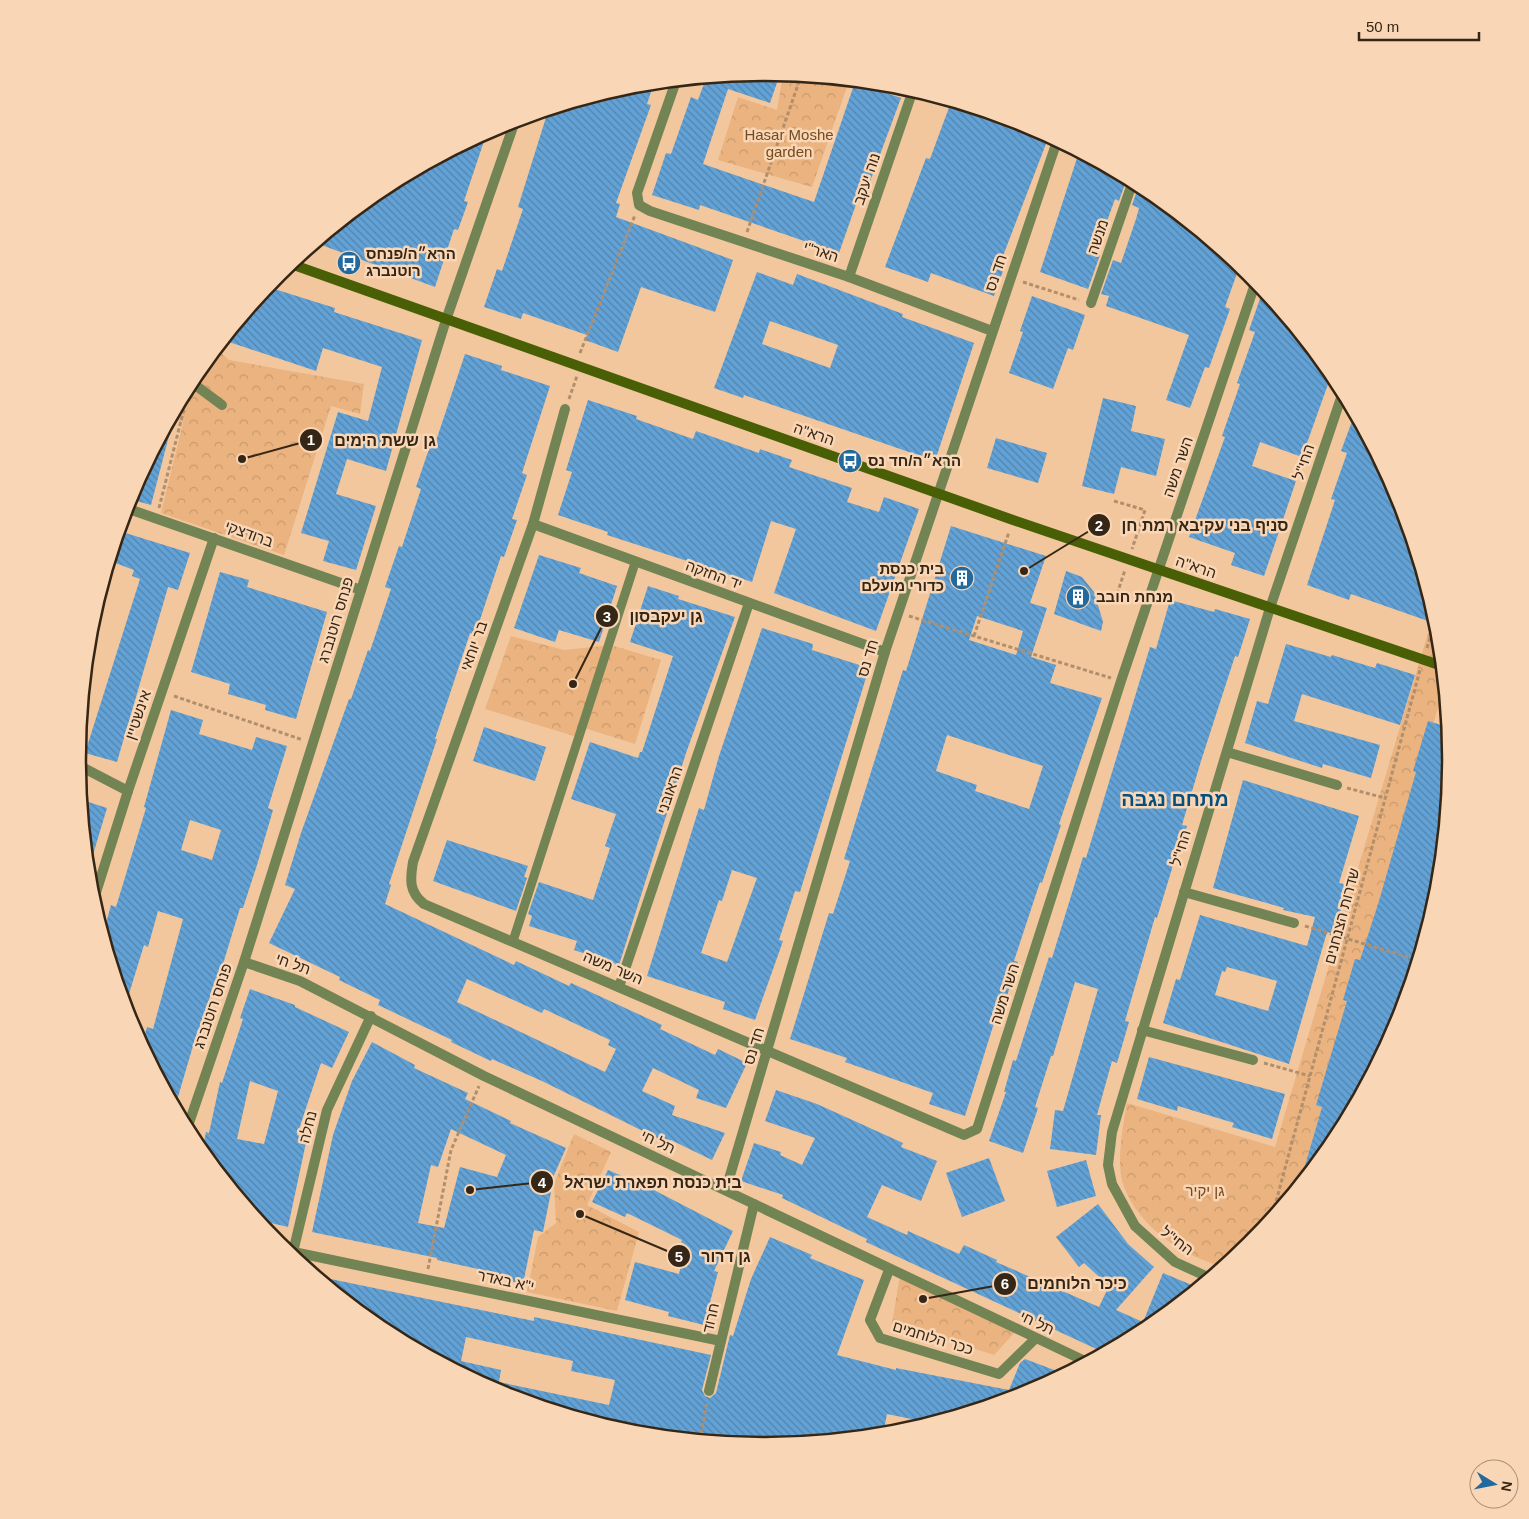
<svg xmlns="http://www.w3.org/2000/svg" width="1529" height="1519" viewBox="0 0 1529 1519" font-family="Arial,Heebo,sans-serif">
  <defs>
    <pattern id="forest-crowns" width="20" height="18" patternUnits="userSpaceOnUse" patternTransform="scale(1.25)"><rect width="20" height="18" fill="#eab37f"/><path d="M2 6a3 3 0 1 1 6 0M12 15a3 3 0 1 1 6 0" fill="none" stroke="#c99a6d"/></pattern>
    <pattern id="building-back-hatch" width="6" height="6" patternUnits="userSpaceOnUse" patternTransform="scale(1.25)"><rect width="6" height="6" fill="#62a2d6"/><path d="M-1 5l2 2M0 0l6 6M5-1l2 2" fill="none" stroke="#5284ac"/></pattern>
  </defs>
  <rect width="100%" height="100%" fill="#f3c79d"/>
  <g fill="url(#forest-crowns)">
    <polygon points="783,74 849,81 812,187 718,160 738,97 777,110"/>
    <polygon points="217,349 229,360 364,384 360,414 331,406 284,555 161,513 183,423 172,418 193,378"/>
    <path d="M 1434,613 L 1438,626 L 1444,687 L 1299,1186 L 1250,1245 L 1224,1267 C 1182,1256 1138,1227 1123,1184 C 1116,1163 1123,1125 1127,1103 L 1275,1147 Z"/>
    <polygon points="511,636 564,650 611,645 661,660 635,744 581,727 577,737 485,709"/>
    <polygon points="574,1134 611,1152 587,1205 639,1232 617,1311 527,1292 538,1237 556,1223 554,1184"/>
    <polygon points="900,1275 1017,1330 994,1355 892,1323"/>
  </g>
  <g fill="url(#building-back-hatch)" fill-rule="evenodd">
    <polygon points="765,72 780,74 770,103 728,89 703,164 814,202 855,82 901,98 865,195 860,193 839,253 700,205 699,210 652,195 666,153 671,154 691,97 698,100 705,81 699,79"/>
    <polygon points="654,83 647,104 651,105 616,203 620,204 616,217 733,260 715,312 641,287 618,352 585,340 587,335 523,313 521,319 484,307 497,269 502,271 523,209 518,207 548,111 631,86"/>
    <polygon points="951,102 1028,125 1049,136 998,269 1003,271 994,296 931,273 928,282 885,267 926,158 930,159"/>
    <polygon points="487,132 464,201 468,202 458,230 454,229 435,287 316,243 383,188"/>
    <polygon points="1079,152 1127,178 1119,201 1115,199 1095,254 1100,255 1088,289 1040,272"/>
    <polygon points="1139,185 1240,265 1225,307 1230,309 1209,368 1205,367 1190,408 1166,400 1189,335 1106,306 1109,296 1101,294 1113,260 1121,263 1136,219 1139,208 1132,205"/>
    <path d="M 757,272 L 793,285 L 797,274 L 903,314 L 902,317 L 974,343 L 935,461 L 744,395 L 743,398 L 714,388 ZM 770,321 L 838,345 L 830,368 L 762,344 Z"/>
    <polygon points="268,287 335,308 334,312 422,340 386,471 347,459 336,494 376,506 356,570 323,561 329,541 301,533 338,412 368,421 382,367 323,348 316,371 229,342 233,330"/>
    <polygon points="1263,290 1332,373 1302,457 1260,442 1252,466 1296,481 1264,576 1231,565 1235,553 1189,537 1225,437 1222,436 1240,384 1237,383 1255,332 1249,330"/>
    <polygon points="1032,296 1085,315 1073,350 1068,348 1053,389 1009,373 1023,332 1020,331"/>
    <path d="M 465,354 L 502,366 L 501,370 L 550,386 L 522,473 L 527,475 L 512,519 L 517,520 L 504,557 L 501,556 L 475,635 L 470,633 L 435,739 L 437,739 L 389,884 L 391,885 L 385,904 L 514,965 L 516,961 L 569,986 L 571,983 L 662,1025 L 660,1029 L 715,1055 L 718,1049 L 747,1063 L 726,1108 L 696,1098 L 699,1090 L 653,1068 L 642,1091 L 675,1106 L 672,1115 L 725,1133 L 712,1160 L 671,1140 L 669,1144 L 542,1081 L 492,1059 L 491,1061 L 451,1042 L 452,1040 L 378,1005 L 380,1000 L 339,980 L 340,977 L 269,943 L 295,889 L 285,885 L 301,833 L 349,699 L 351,699 L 368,650 L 370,651 L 391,589 L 385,587 L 399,546 L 402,547 L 421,489 L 416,487 L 430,446 L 434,447 ZM 467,979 L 542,1013 L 544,1009 L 610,1040 L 608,1045 L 616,1049 L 605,1072 L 457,1002 Z"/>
    <polygon points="1103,398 1136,406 1131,431 1165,439 1156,476 1121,467 1114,494 1082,486"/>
    <polygon points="588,400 637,416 636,419 693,439 696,431 759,453 760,449 792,460 789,467 852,488 847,502 879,512 884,497 919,509 876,631 774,593 796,529 771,521 752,582 607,535 608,532 558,515 572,472 566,470"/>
    <polygon points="1355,413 1399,497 1433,608 1428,621 1351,594 1349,600 1307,585 1335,500 1331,499 1347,453 1341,451"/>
    <polygon points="165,430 170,432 151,505 129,499"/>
    <polygon points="996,438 1047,453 1038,483 987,468"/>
    <path d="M 951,526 L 1046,556 L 1030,603 L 1047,608 L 1031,657 L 1056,665 L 1050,683 L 1102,698 L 1059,824 L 1061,825 L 1042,883 L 1040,882 L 1014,961 L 1018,962 L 1003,1008 L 999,1007 L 965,1116 L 929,1104 L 933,1093 L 845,1062 L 847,1058 L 790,1039 L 829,913 L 833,914 L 850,861 L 844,859 L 860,807 L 903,670 L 906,671 ZM 977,616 L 1023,631 L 1016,655 L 969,640 ZM 947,735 L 1043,766 L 1029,809 L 975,791 L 977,785 L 936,771 Z"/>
    <polygon points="119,531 190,553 178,590 168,587 117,762 85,753 140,579 132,576 134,570 110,561"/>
    <polygon points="539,555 581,568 579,573 617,586 599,642 559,630 555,642 514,628"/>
    <polygon points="1066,571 1082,577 1094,592 1103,622 1101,631 1054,614"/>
    <polygon points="220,572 249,580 247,587 327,612 296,719 265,710 266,705 228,694 230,684 191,672"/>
    <polygon points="648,586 679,596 678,599 735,617 686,753 619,965 574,950 577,941 529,926 532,916 528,914 539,882 593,900 610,848 605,846 616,814 571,799 590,742 638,758 640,752 642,752 673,656 630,642"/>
    <polygon points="1170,600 1214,612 1215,609 1250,619 1238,657 1235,656 1201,761 1182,825 1187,826 1176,863 1174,862 1157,918 1155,917 1125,1021 1129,1022 1117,1063 1112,1061 1097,1115 1101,1115 1096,1155 1050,1149 1055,1110 1063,1111 1098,989 1075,982 1053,1056 1051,1056 1035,1107 1038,1108 1023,1153 989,1141 1006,1092 1004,1092 1013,1060 1016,1061 1049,957 1052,958 1083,857 1086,858 1150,647 1156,649"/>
    <path d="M 762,628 L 813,644 L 812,650 L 869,668 L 800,892 L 795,891 L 779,940 L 783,941 L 755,1020 L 723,1009 L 725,1002 L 647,976 L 699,808 L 704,810 L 719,756 ZM 732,870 L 757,878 L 727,962 L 701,953 L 719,900 L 722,901 Z"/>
    <polygon points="1286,644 1331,657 1332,655 1375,668 1377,663 1415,675 1400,725 1302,694 1294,721 1380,745 1371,778 1323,764 1322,768 1245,743 1257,701 1268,704"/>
    <path d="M 171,710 L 203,720 L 199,734 L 252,750 L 256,737 L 287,746 L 268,808 L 273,810 L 257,865 L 243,908 L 240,908 L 216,987 L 213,986 L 200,1030 L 198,1029 L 175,1107 L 142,1045 L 147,1027 L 153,1029 L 183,919 L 158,911 L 148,947 L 144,945 L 125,1007 L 103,935 L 111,905 L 116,907 L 146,808 L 144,807 ZM 190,820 L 221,830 L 212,860 L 181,850 Z"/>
    <polygon points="1428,721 1448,727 1452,760 1438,894 1399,1023 1336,1141 1299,1186 1322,1107 1316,1105 1347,1001 1343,1000 1355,959 1360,960 1379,901 1416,772 1413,771"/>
    <polygon points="484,727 546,747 535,781 473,761"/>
    <path d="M 1243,780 L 1359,816 L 1339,883 L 1348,885 L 1334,934 L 1327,932 L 1289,1064 L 1163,1023 L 1176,979 L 1180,980 L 1200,915 L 1307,946 L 1315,917 L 1283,910 L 1284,908 L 1213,888 ZM 1227,967 L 1277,981 L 1268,1011 L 1215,995 L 1222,971 L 1225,972 Z"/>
    <polygon points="82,800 107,808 89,868 88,868"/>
    <polygon points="447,840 528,866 524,877 527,878 516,911 433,881"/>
    <path d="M 250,989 L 295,1005 L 295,1007 L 349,1032 L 332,1068 L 321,1063 L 297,1135 L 307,1138 L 288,1227 L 258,1220 L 202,1152 L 206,1132 L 209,1133 L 220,1082 L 222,1083 L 243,1019 L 240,1018 ZM 250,1081 L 278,1091 L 264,1144 L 237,1139 Z"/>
    <path d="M 372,1042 L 415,1065 L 414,1068 L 468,1093 L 465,1099 L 511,1121 L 510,1123 L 566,1148 L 547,1191 L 551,1192 L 543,1232 L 534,1230 L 523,1284 L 486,1276 L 487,1271 L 437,1260 L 437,1258 L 312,1232 L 333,1135 L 352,1081 ZM 451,1129 L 506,1155 L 497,1177 L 460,1167 L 444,1228 L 418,1223 L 431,1165 L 438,1167 Z"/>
    <polygon points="1149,1057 1285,1094 1272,1139 1232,1127 1234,1123 1178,1106 1177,1111 1137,1099"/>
    <polygon points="776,1090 817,1104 903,1143 901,1147 937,1161 921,1201 882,1185 867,1217 907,1235 908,1231 959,1254 964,1245 997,1260 996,1262 1099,1307 1109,1286 1084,1263 1079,1267 1056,1237 1098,1204 1128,1244 1154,1267 1116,1310 1143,1322 1163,1273 1199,1288 1146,1331 1105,1353 866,1242 867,1239 782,1198 783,1195 741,1181 754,1143 781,1152 780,1155 802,1165 815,1138 765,1121"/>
    <polygon points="989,1158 1005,1201 962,1217 946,1173"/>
    <polygon points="1086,1160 1096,1196 1057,1207 1047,1171"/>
    <polygon points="608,1170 650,1188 733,1231 714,1271 718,1272 704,1325 668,1316 669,1312 625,1300 635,1262 679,1274 686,1245 681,1242 682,1240 627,1213 625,1217 592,1202"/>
    <path d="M 770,1237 L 812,1255 L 810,1258 L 864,1280 L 837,1355 L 896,1370 L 896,1368 L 1009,1390 L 1020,1363 L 1025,1359 L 1065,1374 L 1027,1394 L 931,1423 L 887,1414 L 883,1435 L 764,1446 L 690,1433 L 688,1439 L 630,1433 L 501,1394 L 383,1331 L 316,1276 L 534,1321 L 534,1317 L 711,1355 L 702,1390 L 705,1396 L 710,1398 L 716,1393 L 730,1335 L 733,1336 L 751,1279 ZM 466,1337 L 573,1361 L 571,1371 L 615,1380 L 609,1405 L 499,1382 L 501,1370 L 461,1361 Z"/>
  </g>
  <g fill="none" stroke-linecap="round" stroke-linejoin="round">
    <g stroke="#b18f6d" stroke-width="3" stroke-dasharray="4 2.5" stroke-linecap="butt">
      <polyline points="747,232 801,76"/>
      <polyline points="1023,282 1079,300"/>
      <polyline points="580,353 635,215"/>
      <polyline points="569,399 577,376"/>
      <polyline points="1114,501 1145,510 1132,549"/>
      <polyline points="159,508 188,393"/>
      <polyline points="1115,600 1125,570"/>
      <polyline points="909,616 1111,678"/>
      <polyline points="974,636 1009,532"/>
      <polyline points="1427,648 1436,618"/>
      <polyline points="174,696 303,740"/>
      <polyline points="1347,788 1385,798"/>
      <polyline points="1305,926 1418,960"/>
      <polyline points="1264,1063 1310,1076"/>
      <polyline points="1271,1220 1420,670"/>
      <polyline points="428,1269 451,1150 479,1086"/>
      <polyline points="700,1440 707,1402"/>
    </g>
    <polyline stroke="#738454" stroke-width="9" points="513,941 635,563"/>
    <g stroke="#738454" stroke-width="10">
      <polyline points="676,81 637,193 639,205 650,211 849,277 992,331"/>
      <polyline points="849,277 913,90"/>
      <polyline points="1091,303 1133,181"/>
      <polyline points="191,382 222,405"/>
      <path d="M 565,409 L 533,524 L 413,862 C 410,880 409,892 424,904 L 964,1135 L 977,1129 L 1121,681 L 1256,281"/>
      <polyline points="126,508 361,590"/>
      <polyline points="533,524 885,652"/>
      <polyline points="1227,752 1337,785"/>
      <polyline points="78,765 128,791"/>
      <polyline points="1184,892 1294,923"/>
      <polyline points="93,902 128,791 214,538"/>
      <polyline points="244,962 300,981 484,1076 1087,1362"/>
      <polyline points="619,987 749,603"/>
      <polyline points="1142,1030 1253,1060"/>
      <polyline points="187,1129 244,962 446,320 515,121"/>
      <polyline points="726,1189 885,652 1057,141"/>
      <polyline points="284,1250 721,1341"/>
      <polyline points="293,1252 327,1110 371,1016"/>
      <polyline points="889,1270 870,1320 880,1338 999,1374 1035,1339"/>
      <polyline points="1210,1278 1175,1262 1135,1226 1112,1184 1108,1165 1112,1132 1270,608 1343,392"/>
      <polyline points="709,1391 754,1204"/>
    </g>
    <polyline stroke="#485f06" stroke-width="10" points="291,264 1013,520 1442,666"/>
  </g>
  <defs>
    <g id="bus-disc" transform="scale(1.25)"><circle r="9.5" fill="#226a9e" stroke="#f9d6b5"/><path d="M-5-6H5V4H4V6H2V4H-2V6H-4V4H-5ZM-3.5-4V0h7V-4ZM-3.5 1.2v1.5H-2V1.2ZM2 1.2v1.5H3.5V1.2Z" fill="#fff"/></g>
    <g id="building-disc" transform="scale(1.25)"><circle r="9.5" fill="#226a9e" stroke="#f9d6b5"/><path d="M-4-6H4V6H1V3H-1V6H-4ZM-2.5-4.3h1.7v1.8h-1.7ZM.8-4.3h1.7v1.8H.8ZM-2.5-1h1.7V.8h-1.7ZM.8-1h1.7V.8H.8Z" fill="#fff"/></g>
  </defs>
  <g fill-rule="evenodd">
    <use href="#bus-disc" x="349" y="263"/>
    <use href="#bus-disc" x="850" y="461"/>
    <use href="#building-disc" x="962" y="578"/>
    <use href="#building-disc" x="1078" y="597"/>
  </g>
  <g text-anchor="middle" stroke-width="5" stroke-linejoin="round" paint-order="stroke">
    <g font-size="15" fill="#734b21" stroke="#f9d6b5">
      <text x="789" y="140">Hasar Moshe<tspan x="789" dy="17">garden</tspan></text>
      <text x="1205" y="1196">גן יקיר</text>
    </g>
    <g font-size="15" fill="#362615" stroke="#f9d6b5">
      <text transform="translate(867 179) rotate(-71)" y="5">נוה יעקב</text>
      <text transform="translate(1098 237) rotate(-71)" y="5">מנשה</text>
      <text transform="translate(821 252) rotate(18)" y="5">האר"י</text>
      <text transform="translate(996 273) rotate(-71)" y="5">חד נס</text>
      <text transform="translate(814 434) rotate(19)" y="5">הרא"ה</text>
      <text transform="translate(1304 462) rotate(-71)" y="5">החי"ל</text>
      <text transform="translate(1178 467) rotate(-71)" y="5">השר משה</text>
      <text transform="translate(249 534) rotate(20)" y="5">ברודצקי</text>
      <text transform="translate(1196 567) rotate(19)" y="5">הרא"ה</text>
      <text transform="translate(714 575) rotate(20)" y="5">יד החזקה</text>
      <text transform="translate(336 620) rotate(-73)" y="5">פנחס רוטנברג</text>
      <text transform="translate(474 646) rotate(-70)" y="5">בר יוחאי</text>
      <text transform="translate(868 658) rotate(-73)" y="5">חד נס</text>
      <text transform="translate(138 715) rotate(-71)" y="5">אינשטיין</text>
      <text transform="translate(670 790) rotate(-71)" y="5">הראובני</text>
      <text transform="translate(1181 848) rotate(-73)" y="5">החי"ל</text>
      <text transform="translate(1342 916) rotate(-75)" y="5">שדרות הצנחנים</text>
      <text transform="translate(293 964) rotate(20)" y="5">תל חי</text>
      <text transform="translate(613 968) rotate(23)" y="5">השר משה</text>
      <text transform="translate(1005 994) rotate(-72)" y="5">השר משה</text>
      <text transform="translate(213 1006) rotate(-71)" y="5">פנחס רוטנברג</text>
      <text transform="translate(754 1046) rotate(-73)" y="5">חד נס</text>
      <text transform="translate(308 1127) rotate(-76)" y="5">נחלה</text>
      <text transform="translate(658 1142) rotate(25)" y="5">תל חי</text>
      <text transform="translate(1177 1241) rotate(37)" y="5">החי"ל</text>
      <text transform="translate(506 1281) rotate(12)" y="5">י"א באדר</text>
      <text transform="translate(711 1318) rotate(-77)" y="5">חרוד</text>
      <text transform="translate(1037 1323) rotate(25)" y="5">תל חי</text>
      <text transform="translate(933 1338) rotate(17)" y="5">ככר הלוחמים</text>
    </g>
    <g font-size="15" font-weight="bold" fill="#362615" stroke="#f9d6b5" text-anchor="start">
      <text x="366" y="259">הרא״ה/פנחס<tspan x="366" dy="17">רוטנברג</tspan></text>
      <text x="868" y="466">הרא״ה/חד נס</text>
      <text x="944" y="574" text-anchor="end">בית כנסת<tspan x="944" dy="17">כדורי מועלם</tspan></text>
      <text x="1096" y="602">מנחת חובב</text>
    </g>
    <g font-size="20" font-weight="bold" fill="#064f7d" stroke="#f9d6b5">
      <text x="1175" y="806">מתחם נגבה</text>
    </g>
  </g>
  <path d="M0 0H1529V1519H0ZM86 759a678 678 0 1 1 1356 0a678 678 0 1 1-1356 0Z" fill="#f9d6b5" fill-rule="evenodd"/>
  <path fill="none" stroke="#362615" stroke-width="2.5" d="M86 759a678 678 0 1 1 1356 0a678 678 0 1 1-1356 0Z"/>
  <path fill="none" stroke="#362615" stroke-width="2" d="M242 459L311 440M1024 571L1099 525M573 684L607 616M470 1190L542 1182M580 1214L679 1256M923 1299L1005 1284"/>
  <g fill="#362615" stroke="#f9d6b5" stroke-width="2">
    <circle cx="242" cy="459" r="5"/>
    <circle cx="1024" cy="571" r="5"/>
    <circle cx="573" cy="684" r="5"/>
    <circle cx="470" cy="1190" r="5"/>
    <circle cx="580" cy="1214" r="5"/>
    <circle cx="923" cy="1299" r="5"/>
    <circle cx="311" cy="440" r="12"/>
    <circle cx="1099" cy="525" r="12"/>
    <circle cx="607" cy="616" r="12"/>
    <circle cx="542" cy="1182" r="12"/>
    <circle cx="679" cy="1256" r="12"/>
    <circle cx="1005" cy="1284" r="12"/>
  </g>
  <g font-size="15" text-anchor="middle" font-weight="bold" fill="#fff">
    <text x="311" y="445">1</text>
    <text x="1099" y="531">2</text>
    <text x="607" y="622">3</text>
    <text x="542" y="1188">4</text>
    <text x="679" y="1262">5</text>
    <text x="1005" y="1289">6</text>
  </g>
  <g font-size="16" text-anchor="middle" font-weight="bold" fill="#362615" stroke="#f9d6b5" stroke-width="5" stroke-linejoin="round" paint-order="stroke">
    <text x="385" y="446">גן ששת הימים</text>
    <text x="1205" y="531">סניף בני עקיבא רמת חן</text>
    <text x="666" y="622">גן יעקבסון</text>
    <text x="653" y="1188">בית כנסת תפארת ישראל</text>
    <text x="726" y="1262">גן דרור</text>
    <text x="1077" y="1289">כיכר הלוחמים</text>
  </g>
  <g transform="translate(1494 1484) rotate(100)"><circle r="24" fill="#f9d6b5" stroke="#ab9075"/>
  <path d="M0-4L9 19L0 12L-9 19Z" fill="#226a9e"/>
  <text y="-8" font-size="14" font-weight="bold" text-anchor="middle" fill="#362615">N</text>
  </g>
  <path d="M1359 32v8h120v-8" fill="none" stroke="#362615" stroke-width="2.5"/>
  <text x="1366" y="32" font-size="15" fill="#362615" stroke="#f9d6b5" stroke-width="4" paint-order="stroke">50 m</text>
</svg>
